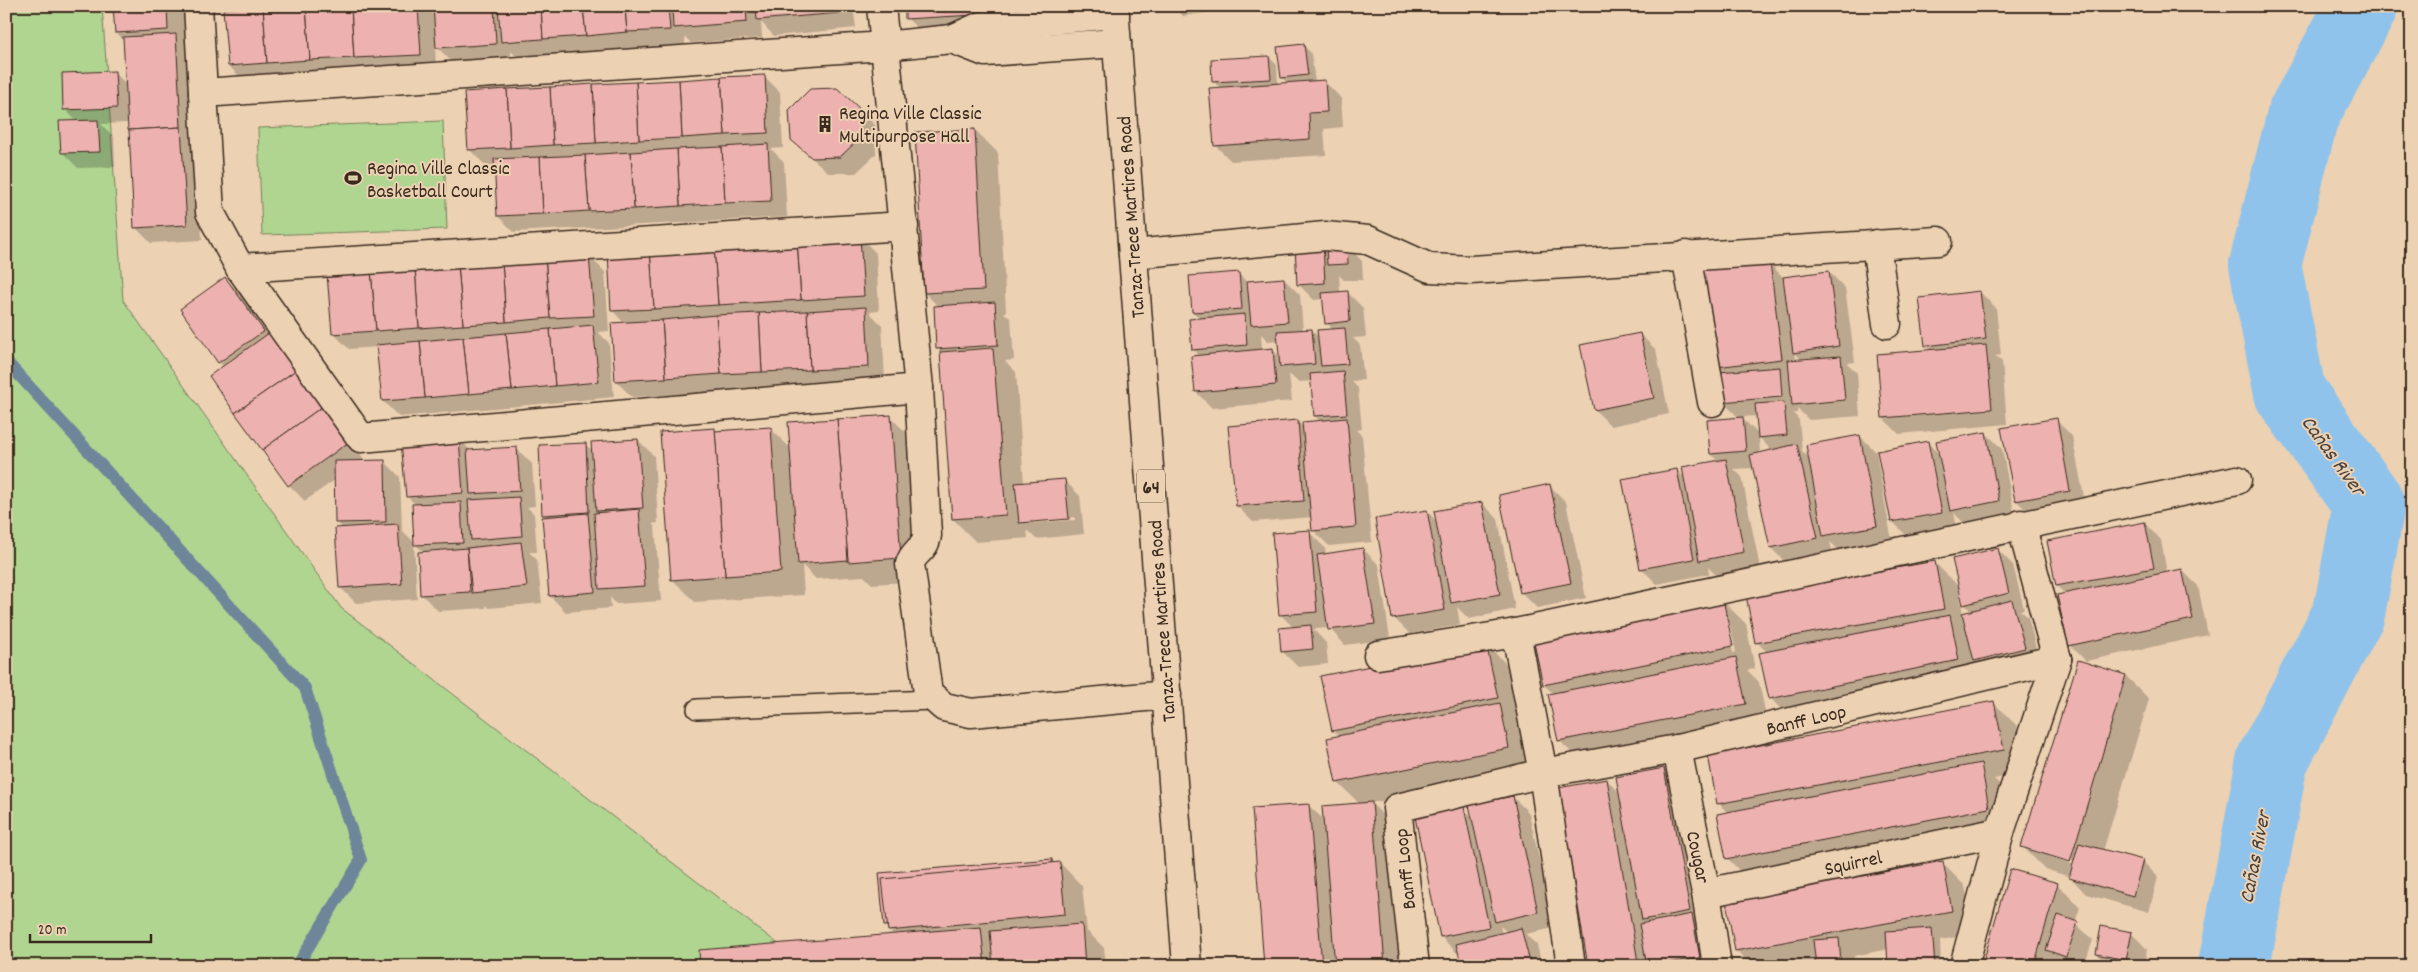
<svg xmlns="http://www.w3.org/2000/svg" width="2418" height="972" viewBox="0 0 2418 972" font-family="Dekko,sans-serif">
  <rect width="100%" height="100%" fill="#ecd1b3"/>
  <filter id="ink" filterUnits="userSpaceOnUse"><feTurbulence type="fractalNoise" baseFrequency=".02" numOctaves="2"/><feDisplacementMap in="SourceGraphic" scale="10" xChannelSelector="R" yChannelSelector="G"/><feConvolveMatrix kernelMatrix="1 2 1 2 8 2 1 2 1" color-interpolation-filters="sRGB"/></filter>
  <g filter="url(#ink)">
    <g fill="#b0d591" stroke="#768058">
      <polygon points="6,6 102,6 123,300 341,608 807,966 6,966"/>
      <polygon points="443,121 447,229 262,235 258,128"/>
    </g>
    <g fill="#0003" fill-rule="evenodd">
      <polygon points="114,6 188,6 202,240 151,243 135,227 129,123 101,124 114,137 115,167 78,168 62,152 77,122 65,109 114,72 127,85 124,41 116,32"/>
      <polygon points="227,6 425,6 435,17 435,6 853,6 856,28 774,36 761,22 762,38 691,43 685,37 685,45 518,58 511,51 511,59 453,63 435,45 436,70 245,82 229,66 231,10"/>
      <polygon points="906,6 989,6 990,30 923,34 907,18"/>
      <polygon points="1174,6 1235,6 1235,9 1183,16"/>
      <polygon points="1242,6 1265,6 1245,9"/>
      <polygon points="1303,45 1311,53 1315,82 1325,82 1341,98 1343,127 1324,129 1326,155 1231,161 1215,145 1220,88 1213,81 1269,57 1277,65 1278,85 1288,84 1282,78"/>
      <polygon points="764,76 780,92 783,148 771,149 784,162 787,217 514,232 498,216 495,165 485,165 469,149"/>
      <polygon points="858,109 875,125 876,154 856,173 829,173 792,140"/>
      <path d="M 975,130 L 998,153 L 1006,312 L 1004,313 L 1011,319 L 1014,360 L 1005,361 L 1016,372 L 1024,484 L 1064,480 L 1080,496 L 1084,534 L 1036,539 L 1027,530 L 1028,538 L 976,542 L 953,519 L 941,352 L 938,349 L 939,307 L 925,293 ZM 1075,517 L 1075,520 L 1033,523 L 1033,521 Z"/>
      <polygon points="860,237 876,253 879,311 869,312 882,325 885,382 632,397 616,381 625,324 612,310"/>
      <path d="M 1346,245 L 1362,261 L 1363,280 L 1344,280 L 1339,275 L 1340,293 L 1347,292 L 1363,308 L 1366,337 L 1353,338 L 1360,345 L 1364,380 L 1351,381 L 1358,388 L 1362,429 L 1356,430 L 1362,436 L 1372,542 L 1329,546 L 1313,530 L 1312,517 L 1253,522 L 1237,506 L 1298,422 L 1304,428 L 1321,422 L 1315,416 L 1312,381 L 1298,382 L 1289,374 L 1292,401 L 1212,408 L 1196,392 L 1200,356 L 1193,349 L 1201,319 L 1193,312 L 1238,273 L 1248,283 L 1284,279 L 1300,295 L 1303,331 L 1312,330 L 1319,338 L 1333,330 L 1327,323 L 1324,299 L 1314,300 L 1298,284 L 1296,246 ZM 1261,334 L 1268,341 L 1279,340 L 1281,358 L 1273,350 L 1262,351 Z"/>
      <polygon points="589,256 605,272 609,331 598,332 609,343 614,397 399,417 383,401 378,347 349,349 333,333"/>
      <path d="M 1769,263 L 1784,278 L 1829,272 L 1845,288 L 1855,362 L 1847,363 L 1857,373 L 1860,416 L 1809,420 L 1797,408 L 1797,413 L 1793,413 L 1799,420 L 1802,451 L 1809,458 L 1860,436 L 1876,452 L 1892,542 L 1840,551 L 1830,542 L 1833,554 L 1787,564 L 1771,548 L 1754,468 L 1734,469 L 1742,477 L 1760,568 L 1717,576 L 1708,567 L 1709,574 L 1657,584 L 1641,568 L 1677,470 L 1686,479 L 1719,462 L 1711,454 L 1740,419 L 1722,401 L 1723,372 L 1717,367 ZM 1795,353 L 1802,360 L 1796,361 ZM 1757,416 L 1759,435 L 1741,417 ZM 1759,437 L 1772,451 L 1760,454 Z"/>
      <polygon points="225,279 241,294 273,338 285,351 364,459 359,462 384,461 400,477 402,530 415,543 416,505 407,496 458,438 471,451 516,448 532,464 535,506 527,507 534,514 537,552 529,552 537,560 542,603 489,608 486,605 486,608 438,611 422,595 423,552 414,543 417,599 356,603 340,587 343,529 337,522 336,479 305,501 289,485 224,367 219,362"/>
      <polygon points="1980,292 1996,308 2001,355 1995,356 2002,362 2007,424 1899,434 1883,418 1931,351 1926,346"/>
      <polygon points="1640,334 1656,350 1669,414 1611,426 1595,410"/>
      <polygon points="890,417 913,439 923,581 872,584 864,576 816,579 802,565 804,595 695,602 672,579 662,434 770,428 791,449"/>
      <polygon points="2056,420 2072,436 2086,507 2032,516 2016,500"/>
      <polygon points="1986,433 2002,449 2015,517 1967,526 1954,513 1957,528 1908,537 1892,521 1927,442 1940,455"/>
      <polygon points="638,440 654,456 658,523 652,524 655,527 661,601 616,604 610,597 611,608 566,612 550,596 547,518 543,514 585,444 593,451"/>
      <polygon points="1550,486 1566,502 1586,598 1537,608 1521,592"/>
      <polygon points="1482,503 1498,519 1515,609 1469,619 1457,607 1460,625 1410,634 1394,618 1427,511 1437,522"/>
      <polygon points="2145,524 2161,540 2167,573 2182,570 2198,586 2208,635 2086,661 2070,645 2066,595 2057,586"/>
      <polygon points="1309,532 1325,548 1326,555 1363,549 1379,565 1390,639 1345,645 1329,628 1313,629 1326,643 1328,664 1298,667 1282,651 1294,628 1280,614"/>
      <path d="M 1997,549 L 2013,565 L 2024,609 L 2020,610 L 2028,617 L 2040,664 L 1991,676 L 1977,662 L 1981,683 L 1793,721 L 1770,698 L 1768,653 L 1757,642 L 1935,563 L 1960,588 ZM 1959,592 L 1961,592 L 1964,604 L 1972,612 L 1963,614 Z"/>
      <path d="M 1723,601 L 1746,624 L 1755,669 L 1747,670 L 1759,682 L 1768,726 L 1582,763 L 1559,740 L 1554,694 L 1544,685 ZM 1727,625 L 1730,625 L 1736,652 L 1733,653 Z"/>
      <polygon points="1486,644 1509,667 1520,721 1517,721 1523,727 1531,770 1371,803 1394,826 1405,966 1265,966 1309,806 1325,821 1360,804 1337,782 1340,737 1333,730"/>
      <path d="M 2078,662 L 2126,676 L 2149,699 L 2103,851 L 2142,861 L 2158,877 L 2149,912 L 2086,894 L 2070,877 L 2045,869 L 2022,846 ZM 2048,854 L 2076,862 L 2075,865 L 2048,856 Z"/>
      <polygon points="1994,703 2017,726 2026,773 1994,779 2003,787 2012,830 1750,881 1727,858 1728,813 1718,803"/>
      <polygon points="1664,769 1680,785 1714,966 1590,966 1607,780 1621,794"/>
      <path d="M 1513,797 L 1529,813 L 1554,928 L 1526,934 L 1537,945 L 1542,966 L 1463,966 L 1460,952 L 1457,953 L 1441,937 L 1463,808 L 1474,819 ZM 1500,926 L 1507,932 L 1502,934 Z"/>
      <polygon points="1051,860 1055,864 1060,863 1082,886 1087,931 1104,948 1106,966 701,966 894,935 885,926"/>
      <polygon points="1942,863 1965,886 1974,934 1940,940 1941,966 1889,966 1888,949 1854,956 1855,966 1817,966 1817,963 1800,966 1752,966 1736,950"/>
      <polygon points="2057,884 2080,907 2075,923 2093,940 2084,966 1983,966"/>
      <polygon points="2131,933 2147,949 2144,966 2109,966 2097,954"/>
    </g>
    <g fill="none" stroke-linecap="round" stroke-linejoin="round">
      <polyline stroke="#6d869a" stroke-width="12" points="6,361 305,688 361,860 297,966"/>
      <polyline stroke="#8fc3ec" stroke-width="72" points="2234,966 2272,761 2349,613 2369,504 2290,393 2265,265 2303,115 2362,6"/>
    </g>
    <g fill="#edb2af" stroke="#3b2a1e">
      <polygon points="113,6 167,6 168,30 115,33"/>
      <polygon points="263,6 267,63 228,66 223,9"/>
      <polygon points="263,6 306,6 310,60 267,63"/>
      <polygon points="306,6 351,6 354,58 310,60"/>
      <polygon points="351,6 418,6 421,55 354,58"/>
      <polygon points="433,6 494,6 496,44 436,48"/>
      <polygon points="498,6 541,6 543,39 501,42"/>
      <polygon points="541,6 583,6 586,36 543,39"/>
      <polygon points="583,6 625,6 627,32 586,36"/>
      <polygon points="625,6 668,6 670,30 627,32"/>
      <polygon points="672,6 746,6 747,22 673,28"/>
      <polygon points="756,6 840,6 840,13 757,20"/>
      <polygon points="905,6 974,6 975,15 905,19"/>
      <polygon points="176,34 181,127 128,130 123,37"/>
      <polygon points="1304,44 1308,75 1281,78 1277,47"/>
      <polygon points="1269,56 1271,79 1212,82 1211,59"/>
      <polygon points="115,71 117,108 63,110 62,73"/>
      <polygon points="765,75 768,133 725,135 721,77"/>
      <polygon points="721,77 725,135 682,138 679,80"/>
      <polygon points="679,80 682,138 639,140 636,82"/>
      <polygon points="1325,80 1327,112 1309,113 1310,139 1214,146 1209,88"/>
      <polygon points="636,82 639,140 596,143 593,84"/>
      <polygon points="593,84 596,143 553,145 550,87"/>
      <polygon points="550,87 553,145 510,148 507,89"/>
      <polygon points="837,88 859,108 860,138 840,157 812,158 791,140 789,110 810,89"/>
      <polygon points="507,89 510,148 468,150 464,92"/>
      <polygon points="98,120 100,152 61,153 59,121"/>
      <polygon points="181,127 187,225 134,228 129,130"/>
      <polygon points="975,129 984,290 924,293 915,132"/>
      <polygon points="768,144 771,201 725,203 722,147"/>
      <polygon points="722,147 725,203 680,206 677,149"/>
      <polygon points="677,149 680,206 634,209 631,152"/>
      <polygon points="631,152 634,209 589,211 585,155"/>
      <polygon points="585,155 589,211 543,214 540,157"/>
      <polygon points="540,157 543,214 497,216 494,159"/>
      <polygon points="860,236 864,296 801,300 797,240"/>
      <polygon points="797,240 801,300 718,305 714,246"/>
      <polygon points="1323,243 1325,283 1297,285 1295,245"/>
      <polygon points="1347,243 1348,264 1327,265 1326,244"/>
      <polygon points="714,246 718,305 654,309 650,250"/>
      <polygon points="650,250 654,309 611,311 608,252"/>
      <polygon points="589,255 594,316 550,318 545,257"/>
      <polygon points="545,257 550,318 506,322 502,261"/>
      <polygon points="502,261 506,322 463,325 458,264"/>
      <polygon points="1770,262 1782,359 1716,367 1703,270"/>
      <polygon points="458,264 463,325 419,328 415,267"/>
      <polygon points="415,267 419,328 376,331 371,270"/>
      <polygon points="371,270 376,331 332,334 327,274"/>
      <polygon points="1829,271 1839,346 1793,353 1783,277"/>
      <polygon points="1239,272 1242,309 1192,312 1189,276"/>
      <polygon points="225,277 264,331 218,363 180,309"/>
      <polygon points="1284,278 1288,322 1251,325 1247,281"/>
      <polygon points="1348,291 1350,321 1325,324 1322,293"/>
      <polygon points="1980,291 1986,339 1925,346 1919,298"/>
      <polygon points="995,302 998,345 936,349 934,306"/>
      <polygon points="866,307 869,367 810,370 807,311"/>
      <polygon points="807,311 810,370 762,372 759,313"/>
      <polygon points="759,313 762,372 721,374 716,315"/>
      <polygon points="1245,314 1247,345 1192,350 1189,319"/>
      <polygon points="716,315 721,374 666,378 662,320"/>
      <polygon points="662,320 666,378 615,381 611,323"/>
      <polygon points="593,325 599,382 555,386 550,329"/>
      <polygon points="1345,328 1348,364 1321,366 1317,330"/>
      <polygon points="550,329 555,386 512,390 506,333"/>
      <polygon points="1312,329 1315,364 1280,367 1277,331"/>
      <polygon points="269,333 296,370 235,413 209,376"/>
      <polygon points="506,333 512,390 469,394 463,337"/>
      <polygon points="1640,333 1654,398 1594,410 1580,345"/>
      <polygon points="463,337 469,394 425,398 420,341"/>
      <polygon points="420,341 425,398 382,401 376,345"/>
      <polygon points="1986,345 1992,409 1882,418 1877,354"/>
      <polygon points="993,348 1006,515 952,519 940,352"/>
      <polygon points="1273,348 1276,385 1195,392 1191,356"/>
      <polygon points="1841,356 1845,400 1792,405 1788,360"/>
      <polygon points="1780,367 1782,397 1721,402 1719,372"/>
      <polygon points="296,370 323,406 262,450 235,413"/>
      <polygon points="1343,371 1347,414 1314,416 1310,374"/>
      <polygon points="1784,402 1787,435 1758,438 1755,404"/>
      <polygon points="323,406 349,442 288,486 262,450"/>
      <polygon points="891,415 901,558 848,562 837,419"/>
      <polygon points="1743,417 1746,451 1710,454 1707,420"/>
      <polygon points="1347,418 1356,527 1312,531 1302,422"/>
      <polygon points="2057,418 2070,491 2015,501 2001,428"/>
      <polygon points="837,419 848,560 798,564 788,422"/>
      <polygon points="1298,420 1304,501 1236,506 1228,426"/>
      <polygon points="771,427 781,572 725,576 715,431"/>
      <polygon points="715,428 725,576 671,580 660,432"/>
      <polygon points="1986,432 1999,501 1950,511 1936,441"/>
      <polygon points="1860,435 1877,526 1823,536 1806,445"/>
      <polygon points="459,437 463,493 406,497 401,441"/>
      <polygon points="638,439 643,508 596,511 591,442"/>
      <polygon points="1928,441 1942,513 1891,522 1877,451"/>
      <polygon points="586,443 589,512 542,515 539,445"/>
      <polygon points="1797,444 1818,538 1770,548 1750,455"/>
      <polygon points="517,447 520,491 470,494 467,450"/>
      <polygon points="1726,459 1744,552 1699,561 1682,467"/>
      <polygon points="385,460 386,522 335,523 334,461"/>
      <polygon points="1677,469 1694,559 1640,569 1622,479"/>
      <polygon points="1065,479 1069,519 1019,523 1015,483"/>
      <polygon points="1550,484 1571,583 1520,593 1499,495"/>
      <polygon points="519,497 522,536 471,540 468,500"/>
      <polygon points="461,502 463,543 414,545 412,504"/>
      <polygon points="1482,502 1500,594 1451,603 1434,511"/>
      <polygon points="639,509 645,586 599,589 594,513"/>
      <polygon points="1427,510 1445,610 1392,619 1375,519"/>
      <polygon points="588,513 595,592 549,596 542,517"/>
      <polygon points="2145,522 2154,568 2056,586 2047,541"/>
      <polygon points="398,524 402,584 339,588 335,528"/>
      <polygon points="1310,530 1317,612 1279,615 1272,533"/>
      <polygon points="521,542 527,587 472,593 467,548"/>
      <polygon points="467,548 470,592 420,595 418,552"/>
      <polygon points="1363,548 1375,624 1328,630 1317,555"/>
      <polygon points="1998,548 2009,593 1963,605 1952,559"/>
      <polygon points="1935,561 1944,609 1755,643 1746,595"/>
      <polygon points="2182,569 2193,619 2068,646 2057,595"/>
      <polygon points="1723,599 1733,646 1543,685 1533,638"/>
      <polygon points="2012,600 2025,648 1974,661 1962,613"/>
      <polygon points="1950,615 1959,660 1769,699 1759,653"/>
      <polygon points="1311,625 1313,649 1281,652 1279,628"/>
      <polygon points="1486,643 1498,698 1332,731 1320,676"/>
      <polygon points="1736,657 1746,704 1558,741 1548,694"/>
      <polygon points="2078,660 2126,675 2070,862 2021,847"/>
      <polygon points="1994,701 2004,750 1717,804 1708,755"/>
      <polygon points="1500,703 1509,748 1336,783 1327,738"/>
      <polygon points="1981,763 1989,808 1726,859 1717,814"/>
      <polygon points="1664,768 1690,911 1642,920 1616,777"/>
      <polygon points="1607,779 1638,962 1614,966 1588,966 1558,788"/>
      <polygon points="1513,796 1538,912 1495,922 1469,805"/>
      <polygon points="1372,802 1385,966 1335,966 1322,806"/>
      <polygon points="1309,804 1322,966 1264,966 1252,808"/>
      <polygon points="1464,807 1489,927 1440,937 1415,817"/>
      <polygon points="2079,843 2143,860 2133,896 2069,878"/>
      <polygon points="1052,859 1056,912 884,926 879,873"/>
      <polygon points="1943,861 1952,911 1735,951 1726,901"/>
      <polygon points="1060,862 1065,914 888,931 882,879"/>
      <polygon points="2010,869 2058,883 2034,966 1982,966"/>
      <polygon points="1692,914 1700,958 1647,966 1639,924"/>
      <polygon points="2058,915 2078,922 2066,957 2046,950"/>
      <polygon points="1082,924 1085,966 993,966 990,931"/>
      <polygon points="2101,926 2132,932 2126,960 2096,954"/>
      <polygon points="981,927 985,966 700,966 699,950"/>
      <polygon points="1521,928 1531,966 1462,966 1456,944"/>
      <polygon points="1932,928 1935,966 1888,966 1886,931"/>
      <polygon points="1839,938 1841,964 1816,966 1813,940"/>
    </g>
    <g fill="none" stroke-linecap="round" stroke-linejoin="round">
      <g stroke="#3b2a1e" stroke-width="22">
        <polyline id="service" points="697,709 933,700"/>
      </g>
      <g stroke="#3b2a1e" stroke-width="31">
        <g id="minor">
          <polyline points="198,6 210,212 240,268 361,438 919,388"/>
          <path d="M 881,6 L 919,388 L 927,535 C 925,551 913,551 910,564 L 928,693 L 944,707 L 971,713 L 1167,695"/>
          <polyline points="952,39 985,52 1117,43"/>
          <polyline points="203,93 884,46 952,39 981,26 1115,14"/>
          <polyline points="1876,244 1887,324"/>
          <polyline points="1133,254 1325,236 1368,240 1430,268 1471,270 1938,241"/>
          <polyline points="1686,255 1712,402"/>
          <polyline points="240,268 904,226"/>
          <polyline points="2021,524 2057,659"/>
          <polyline points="1516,633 1543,773 1571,966"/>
          <polyline points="1378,655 1516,633 2237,480"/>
          <polyline points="1677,749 1706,893 1717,966"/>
          <polyline points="1706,893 2000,832"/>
          <polyline points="1415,966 1397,808 1543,773 1677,749 2057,659"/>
          <polyline points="1964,966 2000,832 2057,659"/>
        </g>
      </g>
      <g stroke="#3b2a1e" stroke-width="31">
        <polyline id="primary" points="1114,6 1187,966"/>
      </g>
      <use href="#service" stroke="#ecd1b3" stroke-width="19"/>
      <use href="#minor" stroke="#ecd1b3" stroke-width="28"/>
      <use href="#primary" stroke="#ecd1b3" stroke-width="28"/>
    </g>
  </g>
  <defs>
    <g id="building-bare" transform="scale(1.35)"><path d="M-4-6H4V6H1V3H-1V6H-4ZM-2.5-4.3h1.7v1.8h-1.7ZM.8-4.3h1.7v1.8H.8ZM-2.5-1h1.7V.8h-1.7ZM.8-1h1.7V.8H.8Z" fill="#3b2a1e" stroke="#ecd1b3" stroke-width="2.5" paint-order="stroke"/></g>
    <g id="stadium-bare" transform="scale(1.35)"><path d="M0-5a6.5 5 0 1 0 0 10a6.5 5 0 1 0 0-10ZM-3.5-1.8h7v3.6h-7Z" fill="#3b2a1e" stroke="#ecd1b3" stroke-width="2.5" paint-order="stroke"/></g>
  </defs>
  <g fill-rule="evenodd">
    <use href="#building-bare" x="825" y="124"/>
    <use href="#stadium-bare" x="353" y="178"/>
  </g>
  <g text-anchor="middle" stroke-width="4" stroke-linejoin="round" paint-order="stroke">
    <rect fill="#ecd1b3" stroke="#705c4b" stroke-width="1" x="1137" y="469.5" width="28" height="33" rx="4"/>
    <g font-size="19" font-weight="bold" fill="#3b2a1e">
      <text x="1151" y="493">64</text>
    </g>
    <g font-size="20" fill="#3b2a1e" stroke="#ecd1b3" text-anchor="start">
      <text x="839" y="119">Regina Ville Classic<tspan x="839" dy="23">Multipurpose Hall</tspan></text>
      <text x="367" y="174">Regina Ville Classic<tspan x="367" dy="23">Basketball Court</tspan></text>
    </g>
    <g font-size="20" fill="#3b2a1e" stroke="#ecd1b3">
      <text transform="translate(1130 217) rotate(-94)" y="7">Tanza-Trece Martires Road</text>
      <text transform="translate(1161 621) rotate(-94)" y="7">Tanza-Trece Martires Road</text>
      <text transform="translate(1806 719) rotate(-13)" y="7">Banff Loop</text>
      <text transform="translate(1699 857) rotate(78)" y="7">Cougar</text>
      <text transform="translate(1853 862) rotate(-12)" y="7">Squirrel</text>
      <text transform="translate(1404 869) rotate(-96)" y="7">Banff Loop</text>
    </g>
    <g font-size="21" font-style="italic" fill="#48413d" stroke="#ecd1b3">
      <text transform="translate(2334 455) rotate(54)" y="7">Cañas River</text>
      <text transform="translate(2254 857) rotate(-79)" y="7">Cañas River</text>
    </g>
  </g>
  <rect width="2418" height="972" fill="none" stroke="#ecd1b3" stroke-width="25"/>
  <rect x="12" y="12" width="2393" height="947" fill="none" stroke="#3b2a1e" stroke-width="2" filter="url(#ink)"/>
  <path d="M30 934v8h121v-8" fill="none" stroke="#3b2a1e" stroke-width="2.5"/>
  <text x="38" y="934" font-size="15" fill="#3b2a1e" stroke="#ecd1b3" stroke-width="4" paint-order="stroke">20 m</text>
</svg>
